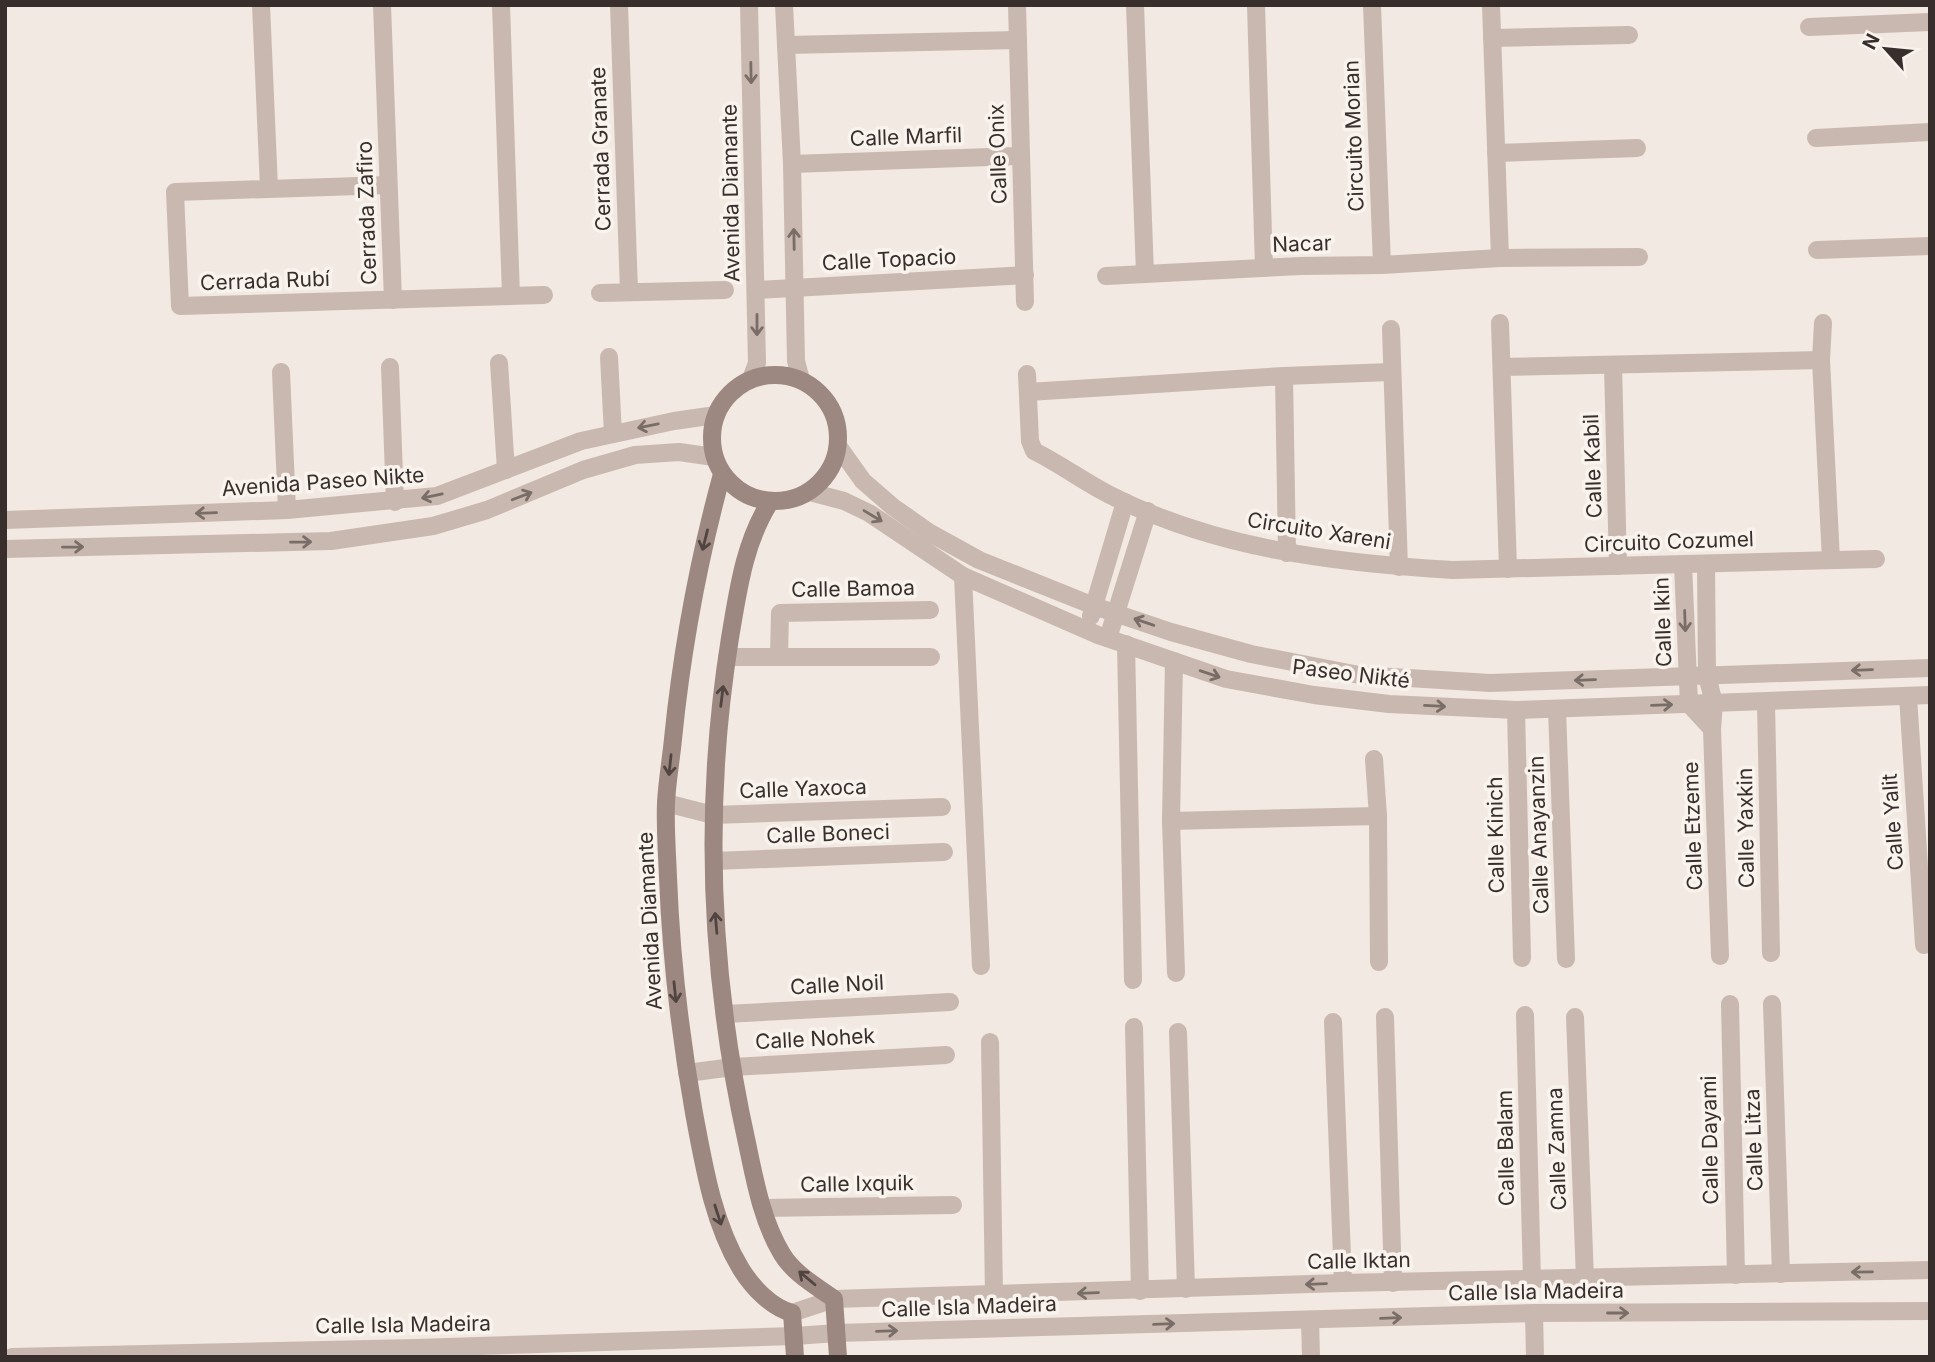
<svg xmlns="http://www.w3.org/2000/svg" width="1935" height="1362" viewBox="0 0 1935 1362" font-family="Inter,sans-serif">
  <rect width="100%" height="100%" fill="#f1e9e2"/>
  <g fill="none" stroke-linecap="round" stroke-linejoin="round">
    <g stroke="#c9b8af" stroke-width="18">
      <polyline points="261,5 269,188"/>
      <polyline points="382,5 393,300"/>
      <polyline points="501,5 511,296"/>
      <polyline points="619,5 629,291"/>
      <polyline points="749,5 757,363 751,379"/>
      <polyline points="784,5 792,164 796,361 801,380"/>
      <polyline points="1017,5 1025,302"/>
      <polyline points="1135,5 1145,274"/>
      <polyline points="1256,5 1264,268"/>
      <polyline points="1372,5 1382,265"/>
      <polyline points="1491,5 1500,258"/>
      <polyline points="1809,27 1930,22"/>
      <polyline points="1492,38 1629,35"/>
      <polyline points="786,45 1018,40"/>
      <polyline points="1816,138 1930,132"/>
      <polyline points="1496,153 1637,148"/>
      <polyline points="792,164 1021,156"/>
      <polyline points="388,185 175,192 180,306 544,295"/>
      <polyline points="1817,250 1930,246"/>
      <polyline points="1106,276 1301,266 1382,265 1500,258 1639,257"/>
      <polyline points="756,290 1025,275"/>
      <polyline points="600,293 725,290"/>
      <polyline points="1500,323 1508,569"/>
      <polyline points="1823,323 1821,360 1831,560"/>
      <polyline points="1391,329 1399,567"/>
      <polyline points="609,357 613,434"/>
      <polyline points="499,363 506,470"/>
      <polyline points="1613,365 1618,566"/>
      <polyline points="390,367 395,502"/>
      <polyline points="1502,367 1821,360"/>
      <polyline points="281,372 287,510"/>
      <path d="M 1027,374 L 1030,441 L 1034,451 C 1060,464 1083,481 1108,494 C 1215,549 1335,563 1453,570 L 1876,559"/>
      <polyline points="1284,376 1287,553"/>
      <polyline points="1028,392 1284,376 1391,372"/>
      <polyline points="838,446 863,481 893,507 930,533 979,560 1094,606 1171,632 1251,654 1359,675 1490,683 1930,668"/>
      <polyline points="810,492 844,501 869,513 963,576 1098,635 1226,679 1314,695 1389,704 1516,710 1930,695"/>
      <polyline points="5,520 287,510 437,496 581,441 674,421 716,415"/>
      <polyline points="5,549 331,541 433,526 487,510 583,470 635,455 679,452 714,457"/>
      <polyline points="1683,564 1689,704 1712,729"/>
      <polyline points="1706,564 1707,676 1714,703 1712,729 1720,956"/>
      <polyline points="963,576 981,966"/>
      <polyline points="1091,616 1125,502"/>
      <polyline points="1108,638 1148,511"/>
      <polyline points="1126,644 1133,980"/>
      <polyline points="727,657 931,657"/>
      <polyline points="779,657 780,613 930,610"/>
      <polyline points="1174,661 1171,821 1176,973"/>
      <polyline points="1908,696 1924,945"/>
      <polyline points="1766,702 1771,953"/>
      <polyline points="1557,709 1566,959"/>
      <polyline points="1516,710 1522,958"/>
      <polyline points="1374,759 1378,816 1379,962"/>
      <polyline points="666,803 713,815 942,807"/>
      <polyline points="1171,821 1378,816"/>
      <polyline points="714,861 944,852"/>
      <polyline points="1730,1004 1736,1275"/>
      <polyline points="1772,1004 1781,1274"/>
      <polyline points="726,1014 950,1002"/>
      <polyline points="1525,1015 1532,1280"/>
      <polyline points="1385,1017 1393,1283"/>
      <polyline points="1575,1017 1585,1279"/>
      <polyline points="1333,1022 1343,1283"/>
      <polyline points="1134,1027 1140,1291"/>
      <polyline points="1178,1032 1186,1289"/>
      <polyline points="990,1042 994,1295"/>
      <polyline points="687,1073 733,1067 946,1055"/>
      <polyline points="763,1208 953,1205"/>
      <polyline points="792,1313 834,1299 1343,1283 1930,1270"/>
      <polyline points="1534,1313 1535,1357"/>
      <polyline points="1310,1320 1311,1357"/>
      <polyline points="12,1357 416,1348 795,1336 837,1333 1534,1313 1930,1311"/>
    </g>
    <g stroke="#9c8880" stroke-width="18">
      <circle cx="775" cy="438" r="63"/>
      <path d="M 722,474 C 698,562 682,649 673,739 C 671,760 667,782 666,803 C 665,827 667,852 668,877 C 671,957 680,1034 694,1113 C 704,1166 713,1223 741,1269 C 753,1288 771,1307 792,1313 L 795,1357"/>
      <path d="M 770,502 C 744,543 738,591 730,638 C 703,806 710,977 747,1143 C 755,1181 762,1221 782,1254 C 793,1273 816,1286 834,1299 L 838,1357"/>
    </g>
  </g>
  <defs><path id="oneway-shaft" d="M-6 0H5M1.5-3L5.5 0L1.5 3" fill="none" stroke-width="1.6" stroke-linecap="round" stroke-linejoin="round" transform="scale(1.75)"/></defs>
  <g stroke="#796d67">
    <use href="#oneway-shaft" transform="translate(751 73) rotate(89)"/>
    <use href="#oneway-shaft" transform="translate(794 239) rotate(-91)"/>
    <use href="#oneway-shaft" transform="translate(757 325) rotate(90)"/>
    <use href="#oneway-shaft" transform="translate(648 426) rotate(169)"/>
    <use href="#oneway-shaft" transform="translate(432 496) rotate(168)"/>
    <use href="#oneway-shaft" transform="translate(522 496) rotate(-21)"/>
    <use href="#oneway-shaft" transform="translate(206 513) rotate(178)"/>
    <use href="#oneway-shaft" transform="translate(873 516) rotate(31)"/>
    <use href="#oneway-shaft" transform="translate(301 542) rotate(-1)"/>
    <use href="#oneway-shaft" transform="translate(73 547) rotate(-1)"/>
    <use href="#oneway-shaft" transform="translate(1685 621) rotate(88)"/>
    <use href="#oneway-shaft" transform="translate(1144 622) rotate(-161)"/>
    <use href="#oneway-shaft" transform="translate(1862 670) rotate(178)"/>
    <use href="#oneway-shaft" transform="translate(1210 674) rotate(19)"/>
    <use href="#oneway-shaft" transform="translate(1585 680) rotate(178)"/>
    <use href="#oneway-shaft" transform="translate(1662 705) rotate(-2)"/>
    <use href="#oneway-shaft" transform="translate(1435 706) rotate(3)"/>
    <use href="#oneway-shaft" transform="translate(1862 1272) rotate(179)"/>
    <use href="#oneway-shaft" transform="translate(1316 1284) rotate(178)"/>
    <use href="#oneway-shaft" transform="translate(1088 1293) rotate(178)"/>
    <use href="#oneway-shaft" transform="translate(1618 1313)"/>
    <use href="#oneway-shaft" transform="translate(1391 1318) rotate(-2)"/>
    <use href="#oneway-shaft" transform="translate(1164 1324) rotate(-2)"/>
    <use href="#oneway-shaft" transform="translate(887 1331) rotate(-2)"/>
  </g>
  <g stroke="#514541">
    <use href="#oneway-shaft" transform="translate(705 540) rotate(104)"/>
    <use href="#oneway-shaft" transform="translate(722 696) rotate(-83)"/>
    <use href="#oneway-shaft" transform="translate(670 765) rotate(96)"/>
    <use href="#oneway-shaft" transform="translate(716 923) rotate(-95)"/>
    <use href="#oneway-shaft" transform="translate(675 992) rotate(84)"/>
    <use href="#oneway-shaft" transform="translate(718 1215) rotate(72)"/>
    <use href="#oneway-shaft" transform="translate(807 1278) rotate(-140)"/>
  </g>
  <g text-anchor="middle" stroke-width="7" stroke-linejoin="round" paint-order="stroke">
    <g font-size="21" fill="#382f2c" stroke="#f9f3ee">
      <text transform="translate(1354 136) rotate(-92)" y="7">Circuito Morian</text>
      <text transform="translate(906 137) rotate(-2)" y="7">Calle Marfil</text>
      <text transform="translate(601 149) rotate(-92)" y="7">Cerrada Granate</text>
      <text transform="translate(998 154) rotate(-92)" y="7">Calle Onix</text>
      <text transform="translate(731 193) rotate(-91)" y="7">Avenida Diamante</text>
      <text transform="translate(367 213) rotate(-92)" y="7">Cerrada Zafiro</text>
      <text transform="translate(1302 244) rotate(-2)" y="7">Nacar</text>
      <text transform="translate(889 260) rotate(-3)" y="7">Calle Topacio</text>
      <text transform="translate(265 281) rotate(-2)" y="7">Cerrada Rubí</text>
      <text transform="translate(1593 466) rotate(-92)" y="7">Calle Kabil</text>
      <text transform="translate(323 482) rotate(-4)" y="7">Avenida Paseo Nikte</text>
      <text transform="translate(1319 531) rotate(9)" y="7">Circuito Xareni</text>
      <text transform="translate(1669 542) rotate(-2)" y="7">Circuito Cozumel</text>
      <text transform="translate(853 589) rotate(-1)" y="7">Calle Bamoa</text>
      <text transform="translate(1663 622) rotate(-92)" y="7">Calle Ikin</text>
      <text transform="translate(1351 674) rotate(7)" y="7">Paseo Nikté</text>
      <text transform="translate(803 789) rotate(-2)" y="7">Calle Yaxoca</text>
      <text transform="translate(1893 822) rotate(-94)" y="7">Calle Yalit</text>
      <text transform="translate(1693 826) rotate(-92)" y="7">Calle Etzeme</text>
      <text transform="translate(1746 828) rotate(-91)" y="7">Calle Yaxkin</text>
      <text transform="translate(828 834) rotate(-2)" y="7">Calle Boneci</text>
      <text transform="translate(1496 835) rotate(-91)" y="7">Calle Kinich</text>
      <text transform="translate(1539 835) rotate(-92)" y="7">Calle Anayanzin</text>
      <text transform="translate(650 921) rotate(-93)" y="7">Avenida Diamante</text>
      <text transform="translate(837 985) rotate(-3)" y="7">Calle Noil</text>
      <text transform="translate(815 1039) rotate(-3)" y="7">Calle Nohek</text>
      <text transform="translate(1710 1140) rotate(-91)" y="7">Calle Dayami</text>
      <text transform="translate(1754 1140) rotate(-92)" y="7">Calle Litza</text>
      <text transform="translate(1506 1148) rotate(-91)" y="7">Calle Balam</text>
      <text transform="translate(1557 1149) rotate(-92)" y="7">Calle Zamna</text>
      <text transform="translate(857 1184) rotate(-1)" y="7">Calle Ixquik</text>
      <text transform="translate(1359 1261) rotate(-1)" y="7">Calle Iktan</text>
      <text transform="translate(1536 1292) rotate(-1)" y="7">Calle Isla Madeira</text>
      <text transform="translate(969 1307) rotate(-2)" y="7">Calle Isla Madeira</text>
      <text transform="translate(403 1325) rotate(-1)" y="7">Calle Isla Madeira</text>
    </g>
  </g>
  <rect width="1935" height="1362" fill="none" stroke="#382f2c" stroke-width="14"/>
  <g transform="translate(1886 49) rotate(297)" stroke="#f9f3ee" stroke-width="5" paint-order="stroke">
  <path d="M0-5L12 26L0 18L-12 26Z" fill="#382f2c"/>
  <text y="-10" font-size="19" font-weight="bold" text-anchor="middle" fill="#382f2c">N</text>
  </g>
</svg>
